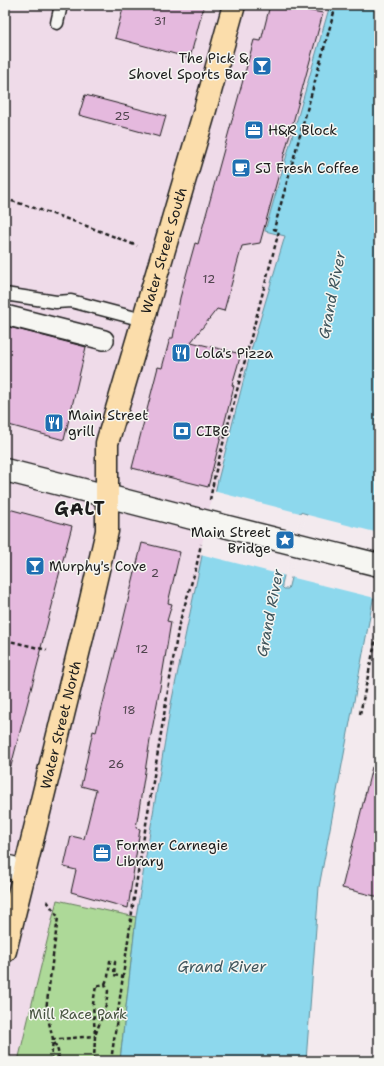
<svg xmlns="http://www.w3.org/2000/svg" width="384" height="1066" viewBox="0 0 384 1066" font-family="'Shantell Sans',sans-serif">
  <rect width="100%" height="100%" fill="#f3eaee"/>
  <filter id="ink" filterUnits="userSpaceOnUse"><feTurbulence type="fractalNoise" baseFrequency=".025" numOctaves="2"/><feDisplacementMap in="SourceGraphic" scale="8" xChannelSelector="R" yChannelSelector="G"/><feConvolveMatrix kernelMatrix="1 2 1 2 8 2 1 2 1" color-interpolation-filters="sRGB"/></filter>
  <g filter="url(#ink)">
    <polygon fill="#efdbe9" points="5,5 335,5 265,230 285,235 252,347 217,484 171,704 136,917 57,900 18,1061 5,1061"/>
    <polygon fill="#add998" stroke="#647a5a" points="57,900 136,917 120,1061 18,1061"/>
    <path fill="#8dd8ed" stroke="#608d99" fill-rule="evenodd" d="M 330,5 L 379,5 L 379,576 L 373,600 L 319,887 L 306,1061 L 120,1061 L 136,917 L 171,704 L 217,484 L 252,347 L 285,236 L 265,231 ZM 300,512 L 307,514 L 289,586 L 288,589 L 284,589 L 282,587 L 282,584 Z"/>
    <polygon fill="#f3eaee" points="213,491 379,533 379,583 375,598 290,577 305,515 301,514 286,576 200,554"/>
    <g fill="#e5b9de" stroke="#1c1c1c">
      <polygon points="124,5 204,5 190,58 115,38"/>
      <polygon points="270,5 306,5 305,10 323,13 260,243 242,246 224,311 217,309 191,342 241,354 232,385 234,386 208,487 132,468 158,367 162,368 170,338 173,338 180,298 190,261 195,243 198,244 254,40 261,41"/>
      <polygon points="85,95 166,116 160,137 79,115"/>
      <polygon points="5,326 86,347 64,440 5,424"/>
      <polygon points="5,508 72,526 52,601 53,602 39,655 40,655 11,766 5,765"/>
      <polygon points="142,543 180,552 168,603 172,604 167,621 171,622 160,688 150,740 136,828 140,829 128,908 71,892 76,870 64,867 71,836 84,839 96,790 81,786 93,731 96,732"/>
      <polygon points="372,767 379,768 379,897 342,888"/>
    </g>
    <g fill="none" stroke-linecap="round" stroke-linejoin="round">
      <g stroke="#1c1c1c" stroke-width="15">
        <g id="service">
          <polyline points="57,23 61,5"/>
          <polyline points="5,294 56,302 71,301 143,320"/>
        </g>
      </g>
      <g stroke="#1c1c1c" stroke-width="22">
        <polyline id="pedestrian" points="5,315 104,340"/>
      </g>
      <g stroke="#1c1c1c" stroke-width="25">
        <g id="tertiary">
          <polyline points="107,496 196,519"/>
          <polyline points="343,556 379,565"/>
          <polyline points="5,866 24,871"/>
        </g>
      </g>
      <g stroke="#1c1c1c" stroke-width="25">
        <polyline id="secondary" points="5,470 107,496"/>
      </g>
      <g stroke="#1c1c1c" stroke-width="25">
        <g id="primary">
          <path id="s1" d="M 5,951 L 87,617 L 107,531 L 107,443 L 203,117 L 234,5"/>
        </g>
      </g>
      <g stroke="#1c1c1c" stroke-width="2.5" stroke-dasharray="4 3" stroke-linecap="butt">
        <path d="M 5,199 C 50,212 94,228 137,246"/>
        <polyline points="210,500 215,474 279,231 274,229 336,5"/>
        <polyline points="5,640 47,650"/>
        <polyline points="360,714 379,624"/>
        <polyline points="47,901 58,917 46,1010 53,1039 58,1051 59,1061"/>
        <polyline points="105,984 108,977 110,961 115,962 114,975 123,977"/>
        <polyline points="51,1061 53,1039 60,1039 95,1036"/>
        <polyline points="94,1061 95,1036 93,1004 96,986 105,984 108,991 106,1005 95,1036"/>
        <polyline points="111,1061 135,891 179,624 196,568 201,544"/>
      </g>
      <use href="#service" stroke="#f6f6f2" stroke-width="12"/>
      <use href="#pedestrian" stroke="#f6f6f2" stroke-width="19"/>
      <use href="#tertiary" stroke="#f6f6f2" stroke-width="22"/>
      <use href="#secondary" stroke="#f6f6f2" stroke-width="22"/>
      <use href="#primary" stroke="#fbddab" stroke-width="22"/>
      <g stroke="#1c1c1c" stroke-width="25" stroke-linecap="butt">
        <polyline id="tertiary-bridge" points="196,519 343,556"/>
      </g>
      <use href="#tertiary-bridge" stroke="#f6f6f2" stroke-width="22"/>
    </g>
  </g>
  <defs>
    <g id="bar-square" transform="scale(1)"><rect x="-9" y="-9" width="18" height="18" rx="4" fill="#1f6fb2" stroke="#f6f6f2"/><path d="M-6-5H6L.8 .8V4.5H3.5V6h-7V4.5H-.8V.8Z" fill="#fff"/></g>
    <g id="office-square" transform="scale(1)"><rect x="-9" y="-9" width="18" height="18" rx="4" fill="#1f6fb2" stroke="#f6f6f2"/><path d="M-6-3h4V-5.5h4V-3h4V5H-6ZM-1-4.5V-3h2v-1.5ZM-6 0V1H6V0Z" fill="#fff"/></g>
    <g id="cafe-square" transform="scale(1)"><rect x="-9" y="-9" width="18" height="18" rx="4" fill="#1f6fb2" stroke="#f6f6f2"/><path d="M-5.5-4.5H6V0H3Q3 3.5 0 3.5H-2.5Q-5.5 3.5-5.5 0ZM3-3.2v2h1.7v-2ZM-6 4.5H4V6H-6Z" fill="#fff"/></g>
    <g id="restaurant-square" transform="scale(1)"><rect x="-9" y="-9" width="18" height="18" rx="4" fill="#1f6fb2" stroke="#f6f6f2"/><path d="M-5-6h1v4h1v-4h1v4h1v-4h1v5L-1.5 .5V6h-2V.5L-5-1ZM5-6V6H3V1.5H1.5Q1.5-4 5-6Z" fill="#fff"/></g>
    <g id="bank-square" transform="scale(1)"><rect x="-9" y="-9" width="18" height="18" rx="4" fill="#1f6fb2" stroke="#f6f6f2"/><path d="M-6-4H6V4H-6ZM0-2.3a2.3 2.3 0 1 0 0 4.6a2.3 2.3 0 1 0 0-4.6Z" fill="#fff"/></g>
    <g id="sight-square" transform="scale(1)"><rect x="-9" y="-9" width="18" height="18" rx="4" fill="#1f6fb2" stroke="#f6f6f2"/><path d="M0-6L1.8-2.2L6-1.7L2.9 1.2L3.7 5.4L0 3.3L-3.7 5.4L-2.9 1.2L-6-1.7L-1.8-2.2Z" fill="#fff"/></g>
  </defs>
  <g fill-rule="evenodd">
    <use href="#bar-square" x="262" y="66"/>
    <use href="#office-square" x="254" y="130"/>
    <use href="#cafe-square" x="241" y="168"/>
    <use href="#restaurant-square" x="181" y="353"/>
    <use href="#restaurant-square" x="54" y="423"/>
    <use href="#bank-square" x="182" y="431"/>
    <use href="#sight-square" x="285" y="540"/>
    <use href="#bar-square" x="35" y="566"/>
    <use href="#office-square" x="102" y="853"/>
  </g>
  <g text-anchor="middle" stroke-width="3" stroke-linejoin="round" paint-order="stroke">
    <g font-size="12" fill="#4e434c">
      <text x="160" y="25">31</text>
      <text x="122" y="120">25</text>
      <text x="209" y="283">12</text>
      <text x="155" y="577">2</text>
      <text x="142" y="653">12</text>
      <text x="129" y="714">18</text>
      <text x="116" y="768">26</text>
    </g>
    <g font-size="14" fill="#1c1c1c" stroke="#f6f6f2" text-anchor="start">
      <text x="248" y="63" text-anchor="end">The Pick &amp;<tspan x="248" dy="16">Shovel Sports Bar</tspan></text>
      <text x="268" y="135">H&amp;R Block</text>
      <text x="255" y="173">SJ Fresh Coffee</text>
      <text x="195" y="358">Lola's Pizza</text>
      <text x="68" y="420">Main Street<tspan x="68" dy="16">grill</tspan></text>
      <text x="196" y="436">CIBC</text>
      <text x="271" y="537" text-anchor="end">Main Street<tspan x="271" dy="16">Bridge</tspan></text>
      <text x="49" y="571">Murphy's Cove</text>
      <text x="116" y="850">Former Carnegie<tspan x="116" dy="16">Library</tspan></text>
    </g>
    <g font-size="14" fill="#1c1c1c" stroke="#f6f6f2">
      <text dy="5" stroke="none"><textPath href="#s1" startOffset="721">Water Street South</textPath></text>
      <text dy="5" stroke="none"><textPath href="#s1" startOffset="233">Water Street North</textPath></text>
    </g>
    <g font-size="14" fill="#485541" stroke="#f6f6f2">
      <text x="78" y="1019">Mill Race Park</text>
    </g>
    <g font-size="15" font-style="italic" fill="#3e545b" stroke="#f6f6f2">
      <text transform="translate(332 295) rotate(-79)" y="5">Grand River</text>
      <text transform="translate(270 613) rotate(-79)" y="5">Grand River</text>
      <text x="222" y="972">Grand River</text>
    </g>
    <g font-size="18" font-weight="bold" letter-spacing="1" fill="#1c1c1c" stroke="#f6f6f2">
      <text x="80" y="515">GALT</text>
    </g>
  </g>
  <rect width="384" height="1066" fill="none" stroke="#f6f6f2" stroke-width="20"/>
  <rect x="10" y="10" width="364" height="1046" fill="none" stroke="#1c1c1c" stroke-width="1.5" filter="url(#ink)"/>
</svg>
